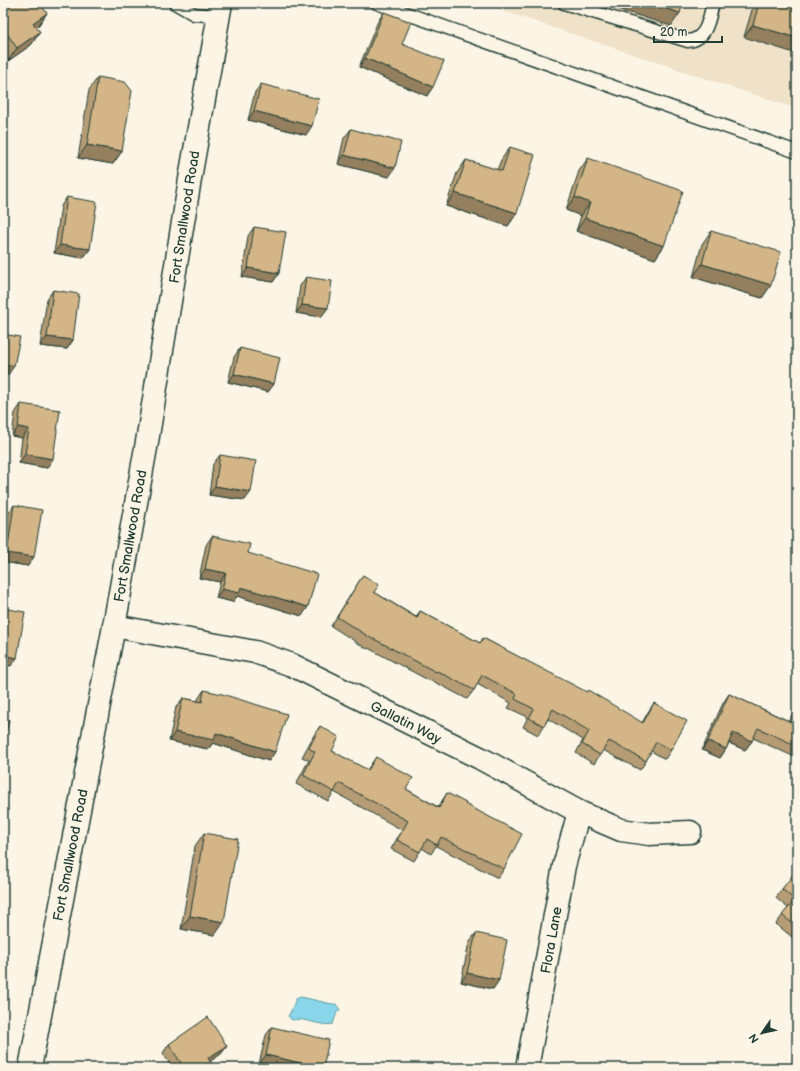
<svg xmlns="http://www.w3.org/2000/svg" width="800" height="1071" viewBox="0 0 800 1071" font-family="'Balsamiq Sans',sans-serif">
  <rect width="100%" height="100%" fill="#fcf5e5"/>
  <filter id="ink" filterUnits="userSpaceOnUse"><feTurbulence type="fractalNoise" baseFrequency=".025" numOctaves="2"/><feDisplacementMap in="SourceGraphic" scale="8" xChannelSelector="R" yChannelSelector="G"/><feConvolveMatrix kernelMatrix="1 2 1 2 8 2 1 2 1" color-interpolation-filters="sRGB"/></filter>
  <g filter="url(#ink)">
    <polygon fill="#f0e2c9" points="479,3 797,3 797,109"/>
    <path fill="#89d5e9" stroke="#5f98a1" d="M 301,997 L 332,1004 L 336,1004 L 340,1010 L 337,1012 L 333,1024 C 319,1027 306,1017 292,1020 L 288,1016 L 290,1013 L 296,999 Z"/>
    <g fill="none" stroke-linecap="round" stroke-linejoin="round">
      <g stroke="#1f3d34" stroke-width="15">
        <g id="lane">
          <polyline points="175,3 194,14 219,16"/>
          <polyline points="377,3 797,152"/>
          <path d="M 564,3 L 688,41 C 707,40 709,18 713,3"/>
        </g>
      </g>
      <g stroke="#1f3d34" stroke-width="25">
        <g id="street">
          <polyline points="114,626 255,652 292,665 480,758 579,812 621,830 649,834 690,832"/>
          <polyline points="527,1068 564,866 579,812"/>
        </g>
      </g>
      <g stroke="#1f3d34" stroke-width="25">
        <polyline id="secondary" points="30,1068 114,626 147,442 192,167 221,3"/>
      </g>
      <use href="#lane" stroke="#fcf5e5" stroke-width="12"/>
      <use href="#street" stroke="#fcf5e5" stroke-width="22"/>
      <use href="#secondary" stroke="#fcf5e5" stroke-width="22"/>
    </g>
    <g fill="#b59c74" stroke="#1f3d34">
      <polygon points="3,3 47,13 38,26 36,27 40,32 31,45 8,61 3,54"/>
      <polygon points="754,3 797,3 744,37"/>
      <polygon points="384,12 402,44 427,96 359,67 378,21"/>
      <polygon points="98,77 122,151 113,164 78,158 89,90"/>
      <polygon points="261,84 306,135 248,120 255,92"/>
      <polygon points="351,129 389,177 338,164 344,138"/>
      <polygon points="510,147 517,213 508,226 446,206 457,173 466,160 497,170 501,160"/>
      <polygon points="588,158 664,246 655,259 576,231 581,216 566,210 579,171"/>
      <polygon points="67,197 90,249 83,258 54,253 61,206"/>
      <polygon points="254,227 279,273 273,282 242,277 248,236"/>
      <polygon points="711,231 771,285 762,298 693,277 702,244"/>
      <polygon points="306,277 321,317 296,313 300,286"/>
      <polygon points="53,290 73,340 67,349 40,346 47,299"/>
      <polygon points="240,348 274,384 268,392 228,382 234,357"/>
      <polygon points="21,404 47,468 19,463 22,438 12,436 15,413"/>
      <polygon points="220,455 245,500 209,495 213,464"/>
      <polygon points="14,505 28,566 3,562 3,546 8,514"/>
      <polygon points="212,536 248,553 302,616 237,596 233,602 216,598 220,582 199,578 206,545"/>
      <polygon points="363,575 374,592 416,617 420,611 480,643 483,638 642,723 648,712 654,703 671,750 665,759 651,751 646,761 640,770 603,750 594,764 576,753 583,740 548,719 544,726 538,735 523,727 528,717 508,708 511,703 477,684 474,690 467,699 431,680 430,681 368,648 367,649 331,626"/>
      <polygon points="204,690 269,761 213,743 208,749 169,741 176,707 183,698 198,701 198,699"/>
      <polygon points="729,694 789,721 794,710 797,706 797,758 753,738 752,741 745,750 729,743 726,749 720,758 702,750 723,703"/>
      <polygon points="320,726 332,751 367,770 376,757 406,789 438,807 447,793 465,804 504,869 498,878 436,846 431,854 422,848 414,861 391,849 402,830 334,792 328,801 296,784 309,760 302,757 314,735"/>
      <polygon points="204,833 215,935 181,929 195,846"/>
      <polygon points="797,873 797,941 776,924 788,908 776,898 782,889"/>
      <polygon points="476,933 499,980 493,989 461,982 469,942"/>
      <polygon points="272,1027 323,1068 277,1068 259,1064 266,1035"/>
      <polygon points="169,1044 227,1046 221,1054 210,1061 214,1068 172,1068 163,1053"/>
    </g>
    <g fill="#947f5e" stroke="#1f3d34">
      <polygon points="598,3 648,3 680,13 671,26"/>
      <polygon points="47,13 38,26 24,36 33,23"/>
      <polygon points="753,25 797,38 797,54 744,37"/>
      <polygon points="40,32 31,45 8,61 17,48"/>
      <polygon points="365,58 433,87 427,96 359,67"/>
      <polygon points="254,111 312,126 306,135 248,120"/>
      <polygon points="87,145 122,151 113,164 78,158"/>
      <polygon points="344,155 395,168 389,177 338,164"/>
      <polygon points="455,193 517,213 508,226 446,206"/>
      <polygon points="575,197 590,203 581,216 566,210"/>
      <polygon points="585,218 664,246 655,259 576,231"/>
      <polygon points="60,245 90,249 83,258 54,253"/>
      <polygon points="702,264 771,285 762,298 693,277"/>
      <polygon points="248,268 279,273 273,282 242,277"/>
      <polygon points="302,305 328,308 321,317 296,313"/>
      <polygon points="47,337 73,340 67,349 40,346"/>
      <polygon points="3,364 14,366 8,375 3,374"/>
      <polygon points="234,374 274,384 268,392 228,382"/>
      <polygon points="18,427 29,429 22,438 12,436"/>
      <polygon points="25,454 53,459 47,468 19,463"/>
      <polygon points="215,486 251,492 245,500 209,495"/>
      <polygon points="7,553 34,557 28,566 3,562 3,558"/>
      <polygon points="205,569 226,573 220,582 199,578"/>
      <polygon points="241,587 308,607 302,616 237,596 233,602 216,598 222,589"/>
      <polygon points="3,655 17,658 11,666 3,665"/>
      <polygon points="175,732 216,733 275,752 269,761 213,743 208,749 169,741"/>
      <polygon points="733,733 752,741 745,750 727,742"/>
      <polygon points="708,741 726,749 720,758 702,750"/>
      <polygon points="797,855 797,860 794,859"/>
      <polygon points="190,916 224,922 215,935 181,929"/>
      <polygon points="467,973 499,980 493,989 461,982"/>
      <polygon points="227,1046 221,1054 202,1067 208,1058"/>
      <polygon points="266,1055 322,1068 277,1068 259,1064"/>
    </g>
    <g fill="#d3b587" stroke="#1f3d34">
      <polygon points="3,3 40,3 47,13 33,23 40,32 17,48 3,28"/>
      <polygon points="648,3 683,3 680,13"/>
      <polygon points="759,3 797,3 797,38 753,25"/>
      <polygon points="384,12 411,22 402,44 444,61 433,87 365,58"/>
      <polygon points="98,77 125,82 132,91 122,151 87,145"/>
      <polygon points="261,84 319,99 312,126 254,111"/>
      <polygon points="351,129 401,142 395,168 344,155"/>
      <polygon points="510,147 535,155 517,213 455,193 466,160 502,171"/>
      <polygon points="588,158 683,191 664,246 585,218 590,203 575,197"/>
      <polygon points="67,197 97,202 90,249 60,245"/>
      <polygon points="254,227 286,232 279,273 248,268"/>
      <polygon points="711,231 781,252 771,285 702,264"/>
      <polygon points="306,277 332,281 328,308 302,305"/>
      <polygon points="53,290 79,294 73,340 47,337"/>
      <polygon points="3,334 20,337 14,366 3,364"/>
      <polygon points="240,348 280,358 274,384 234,374"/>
      <polygon points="21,404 60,410 53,459 25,454 29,429 18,427"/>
      <polygon points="220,455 256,461 251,492 215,486"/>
      <polygon points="14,505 42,510 34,557 7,553"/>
      <polygon points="212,536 250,544 248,553 317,574 308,607 241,587 239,593 222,589 226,573 205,569"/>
      <polygon points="363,575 379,585 374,592 417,618 420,611 480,643 483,638 587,692 588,690 643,723 654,703 687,721 671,750 656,742 646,761 609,741 600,755 582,744 589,731 553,709 544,726 529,718 534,709 515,699 517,694 482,675 474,690 437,671 436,672 374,639 374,640 337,617"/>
      <polygon points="3,608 25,612 17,658 3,655"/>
      <polygon points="204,690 222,694 287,714 275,752 216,733 214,740 175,732 183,698 202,702"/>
      <polygon points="729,694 791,722 797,709 797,746 758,728 752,741 733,733 726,749 708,741"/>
      <polygon points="3,719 9,720 3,747"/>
      <polygon points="320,726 339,737 332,751 368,770 376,757 413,778 406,789 439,808 447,793 466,803 465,804 522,834 504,869 441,837 437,845 427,839 420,852 397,840 408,821 339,783 334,792 303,775 315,752 309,748"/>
      <polygon points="204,833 238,839 224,922 190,916"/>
      <polygon points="795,872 797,873 797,927 782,915 795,900 782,889"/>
      <polygon points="476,933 507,940 499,980 467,973"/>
      <polygon points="208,1017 227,1046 208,1058 214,1068 184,1068 169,1044"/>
      <polygon points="272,1027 329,1040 323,1068 266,1055"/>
      <polygon points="356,1066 362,1068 356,1068"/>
    </g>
  </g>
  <g text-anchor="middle" stroke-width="3" stroke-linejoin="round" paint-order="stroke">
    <g font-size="14" fill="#1f3d34" stroke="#fcf5e5">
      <text transform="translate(184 217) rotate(-81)" y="5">Fort Smallwood Road</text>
      <text transform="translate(130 536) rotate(-80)" y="5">Fort Smallwood Road</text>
      <text transform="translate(406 722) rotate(27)" y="5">Gallatin Way</text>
      <text transform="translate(70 855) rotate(-79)" y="5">Fort Smallwood Road</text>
      <text transform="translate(551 940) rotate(-80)" y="5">Flora Lane</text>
    </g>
  </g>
  <rect width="800" height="1071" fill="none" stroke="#fcf5e5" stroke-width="16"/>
  <rect x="8" y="8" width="784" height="1055" fill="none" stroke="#1f3d34" stroke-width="1.5" filter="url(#ink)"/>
  <g transform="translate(762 1033) rotate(236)" stroke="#fcf5e5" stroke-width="3" paint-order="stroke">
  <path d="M0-3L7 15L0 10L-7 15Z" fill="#1f3d34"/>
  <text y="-6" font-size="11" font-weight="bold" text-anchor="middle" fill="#1f3d34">N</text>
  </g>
  <path d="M654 36v6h68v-6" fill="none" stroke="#1f3d34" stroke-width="2"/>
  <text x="660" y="36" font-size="12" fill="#1f3d34" stroke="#fcf5e5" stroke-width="3" paint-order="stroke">20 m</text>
</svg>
